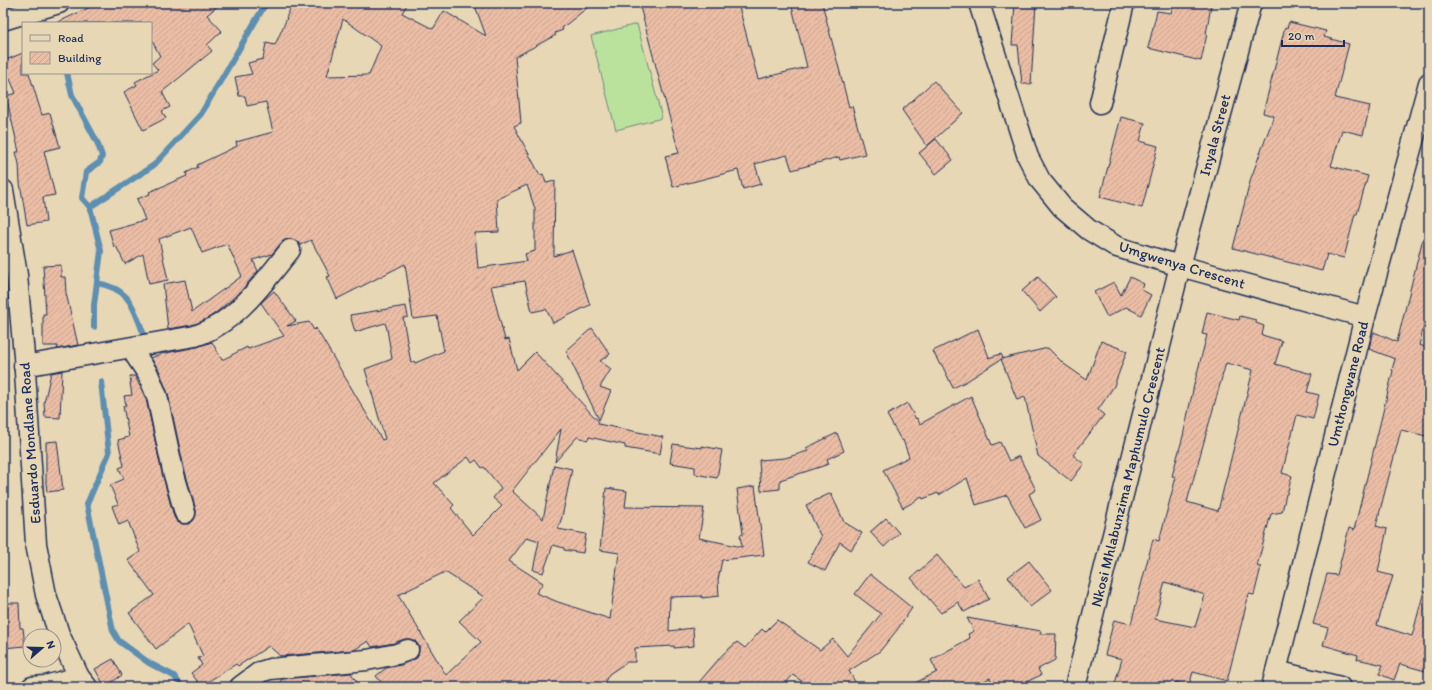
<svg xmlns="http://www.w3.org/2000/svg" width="1432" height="690" viewBox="0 0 1432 690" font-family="Itim,sans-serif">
  <defs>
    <pattern id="building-hatch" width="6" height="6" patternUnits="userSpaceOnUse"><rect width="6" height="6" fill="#ebbda4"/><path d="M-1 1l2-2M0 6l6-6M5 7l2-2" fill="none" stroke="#c9a390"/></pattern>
  </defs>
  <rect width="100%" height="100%" fill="#e8d7b4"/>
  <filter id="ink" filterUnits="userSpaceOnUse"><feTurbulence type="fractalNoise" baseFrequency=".025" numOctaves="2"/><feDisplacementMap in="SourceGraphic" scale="8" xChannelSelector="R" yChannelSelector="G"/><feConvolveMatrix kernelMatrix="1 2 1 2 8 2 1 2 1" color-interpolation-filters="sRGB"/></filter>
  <g filter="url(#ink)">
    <polygon fill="#bbe29d" stroke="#6b887e" points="637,24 662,118 616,130 591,36"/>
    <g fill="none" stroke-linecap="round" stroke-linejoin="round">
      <g stroke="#5d8fb2" stroke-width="6">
        <polyline points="67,73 72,95 97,142 102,156 100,162 86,172 82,198 90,207 101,251 94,305 94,327"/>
        <polyline points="90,207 154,165 201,114 266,3"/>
        <path d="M 97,283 C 131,289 133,307 144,335"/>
        <polyline points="101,382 109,453 87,504 113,631 119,641 149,663 174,676 182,687"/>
      </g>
    </g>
    <g fill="url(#building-hatch)" stroke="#1b2f5e" fill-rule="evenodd">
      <polygon points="99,3 221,3 207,15 222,31 207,45 212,51 162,92 170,107 162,111 166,118 143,130 124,92 137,85 135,82 158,70 152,63 160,56 151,39 151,23 56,23"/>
      <path d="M 293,3 L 408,3 L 402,13 L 433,29 L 444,11 L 486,36 L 474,3 L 593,3 L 562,28 L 563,30 L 555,33 L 556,35 L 515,57 L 521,123 L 514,126 L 540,175 L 543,174 L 546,183 L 555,181 L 554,256 L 572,250 L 590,305 L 553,323 L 546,309 L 532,312 L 525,281 L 491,286 L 505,340 L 509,339 L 517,370 L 535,352 L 599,422 L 598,424 L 663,437 L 660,454 L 625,448 L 625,445 L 589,437 L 588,440 L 577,437 L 555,462 L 561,429 L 512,491 L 543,519 L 554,465 L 572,469 L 562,517 L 558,529 L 586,534 L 583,553 L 564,550 L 564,548 L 553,545 L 543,573 L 533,570 L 539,541 L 527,537 L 509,561 L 543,583 L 536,593 L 558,602 L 610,619 L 619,553 L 600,550 L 606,488 L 627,491 L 625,507 L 704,508 L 699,538 L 742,547 L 740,535 L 743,534 L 737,489 L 755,486 L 764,555 L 722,560 L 718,580 L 719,596 L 702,598 L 702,596 L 670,597 L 669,631 L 693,628 L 694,646 L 674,648 L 674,646 L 635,648 L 635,662 L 627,662 L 609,674 L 602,687 L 385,687 L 376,676 L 386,668 L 401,665 L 417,658 L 419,652 L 419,646 L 415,641 L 410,639 L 404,639 L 394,643 L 372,647 L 368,641 L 354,650 L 280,656 L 269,646 L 238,666 L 236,664 L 201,686 L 191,673 L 202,665 L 198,658 L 203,656 L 188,624 L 156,649 L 129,613 L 154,595 L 128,560 L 140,552 L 128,521 L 119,525 L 112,506 L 118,504 L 110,485 L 124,479 L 119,468 L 124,466 L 118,440 L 129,437 L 123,406 L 126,405 L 124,396 L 132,395 L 130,383 L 131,383 L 130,376 L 135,376 L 146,399 L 162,473 L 174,517 L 177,522 L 182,524 L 188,524 L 193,521 L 196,515 L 196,510 L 184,468 L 168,394 L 159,370 L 151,358 L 161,354 L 197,347 L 212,342 L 222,360 L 247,347 L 248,349 L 284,336 L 261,303 L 274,291 L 296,321 L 287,326 L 309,322 L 314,330 L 316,328 L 382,440 L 385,439 L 365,369 L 392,359 L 387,329 L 385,323 L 355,332 L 350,315 L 406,306 L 408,317 L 403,318 L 411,363 L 414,361 L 415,363 L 444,351 L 437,316 L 413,319 L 405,264 L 337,299 L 327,277 L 330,276 L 311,240 L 300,245 L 297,241 L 292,239 L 286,239 L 281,243 L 272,254 L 253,260 L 258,271 L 240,292 L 217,312 L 205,320 L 192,325 L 168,329 L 163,284 L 185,280 L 192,312 L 242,276 L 227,244 L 202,253 L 191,227 L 159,239 L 168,280 L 149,284 L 143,254 L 125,264 L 116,246 L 114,247 L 109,230 L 145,220 L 137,199 L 150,194 L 149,192 L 187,176 L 186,173 L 198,167 L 197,165 L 237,146 L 236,142 L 273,132 L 266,102 L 247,106 L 245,96 L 239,96 L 235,77 L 252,74 L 248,63 L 263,59 L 266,43 L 275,45 L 287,18 L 286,18 ZM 343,19 L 381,46 L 369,75 L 327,76 ZM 527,185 L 535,209 L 535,251 L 525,254 L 527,261 L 478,268 L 475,233 L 499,232 L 497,199 ZM 468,457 L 472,463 L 476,460 L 482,468 L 484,467 L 501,488 L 493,498 L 502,506 L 473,535 L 451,508 L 454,505 L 434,483 ZM 445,572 L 484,597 L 459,621 L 481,642 L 446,675 L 398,595 Z"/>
      <polygon points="639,3 738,3 758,79 807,67 791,3 822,3 849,107 852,106 865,154 840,160 839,157 792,170 787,155 755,164 761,184 743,189 738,170 673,187 665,156 679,153"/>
      <polygon points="1015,3 1036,3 1031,84 1022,84 1018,45 1012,45"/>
      <polygon points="1174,3 1195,3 1211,6 1206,34 1207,34 1201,61 1148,48 1157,11 1171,13"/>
      <polygon points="1289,22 1326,31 1324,37 1349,44 1335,98 1370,106 1363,135 1342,130 1331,166 1368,176 1357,214 1355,214 1344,258 1327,254 1322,271 1233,248 1251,178 1274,116 1263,113 1285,27 1287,28"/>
      <polygon points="23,53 23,73 29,73 42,115 50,113 60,147 44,151 55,195 43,197 46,222 27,225 20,183 19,164 16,152 19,152 6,96 16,93 3,63 3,61"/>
      <polygon points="934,81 963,113 927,146 902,110"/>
      <polygon points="1121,117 1145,123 1140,141 1158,146 1142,208 1100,197"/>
      <polygon points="936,139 953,160 936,174 919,153"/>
      <polygon points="1423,238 1429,239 1429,306 1419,345 1429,348 1429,424 1426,436 1401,430 1376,526 1387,529 1378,572 1393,576 1377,625 1412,636 1424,591 1429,592 1429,672 1400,664 1394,680 1379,674 1383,665 1357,659 1358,655 1323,645 1328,628 1313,624 1327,574 1337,575 1349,528 1354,530 1393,371 1392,370 1395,359 1369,349 1371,340 1374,332 1397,342"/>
      <polygon points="61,265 61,277 65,277 66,293 78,345 57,349 58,346 43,346 43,314 46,314 43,266"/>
      <polygon points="1038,277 1056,297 1040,312 1022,291"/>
      <polygon points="1130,277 1144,284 1142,290 1151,295 1141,315 1126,307 1107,317 1094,292 1114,282 1121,295"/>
      <path d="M 1207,312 L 1239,320 L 1240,316 L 1256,320 L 1256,323 L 1264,326 L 1262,335 L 1282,341 L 1275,364 L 1312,374 L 1307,392 L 1319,395 L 1313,419 L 1297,415 L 1282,473 L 1292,476 L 1287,494 L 1286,494 L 1282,512 L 1271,514 L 1257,566 L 1261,567 L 1254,595 L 1249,594 L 1227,681 L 1193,672 L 1189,686 L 1176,682 L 1175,687 L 1157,682 L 1155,687 L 1114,687 L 1122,659 L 1105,655 L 1114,620 L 1131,624 L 1153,539 L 1159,541 L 1176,477 L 1172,476 L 1183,436 L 1194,385 L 1207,335 L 1202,334 ZM 1226,363 L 1253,370 L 1218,511 L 1187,502 ZM 1165,582 L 1205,595 L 1195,627 L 1155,619 Z"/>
      <polygon points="592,328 610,354 600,361 611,369 600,387 611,391 599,420 566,351"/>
      <polygon points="978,329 989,357 988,358 1001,354 1003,358 967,381 953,388 942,365 940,365 933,351"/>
      <polygon points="1101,341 1127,351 1114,386 1098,410 1104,415 1073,455 1084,464 1071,481 1038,456 1025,397 1017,400 1001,359 1048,348 1064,364 1087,380"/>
      <polygon points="62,371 60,418 45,417 44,403 51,373"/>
      <polygon points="971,396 992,445 1000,442 1009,461 1019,456 1036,490 1029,494 1041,520 1025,528 1007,495 976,505 967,478 939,495 938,493 923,499 922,497 903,508 883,470 909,457 903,440 901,440 887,415 907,403 916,419 917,418 920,424"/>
      <polygon points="837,433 844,451 827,459 829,464 780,480 780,489 761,491 759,460 785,458 808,451 806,448"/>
      <polygon points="57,441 63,490 47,492 46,483 46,442"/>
      <polygon points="673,444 702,448 702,446 722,450 717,478 695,474 695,467 670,463"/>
      <polygon points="831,493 844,522 862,533 851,550 840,542 825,571 808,562 821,537 806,505"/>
      <polygon points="886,518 899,533 884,547 870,532"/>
      <polygon points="937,555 964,587 978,579 989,599 964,612 958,602 941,613 911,578"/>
      <polygon points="1029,561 1052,590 1030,607 1008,577"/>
      <polygon points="870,574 912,608 897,630 880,651 849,671 858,687 810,687 793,675 782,687 695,687 723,654 737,642 745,648 762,629 765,632 777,620 820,650 833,639 847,656 881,614 855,594"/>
      <polygon points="3,603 19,603 20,628 23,628 25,646 3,648"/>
      <polygon points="967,618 1041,631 1040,634 1056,634 1055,660 1038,669 1041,675 1016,687 994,687 990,678 971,687 907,687 937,672 931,660 970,638 968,634 974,631"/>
      <polygon points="113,659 122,675 105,687 95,669"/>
      <polygon points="351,673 360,687 277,687 282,679"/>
    </g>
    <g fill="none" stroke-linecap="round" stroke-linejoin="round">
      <g stroke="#1b2f5e" stroke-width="23">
        <g id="minor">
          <polyline points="979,3 1028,157 1040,180 1062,207 1089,230 1117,247 1180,266 1365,317"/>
          <polyline points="3,20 59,3"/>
          <polyline points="1100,103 1124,3"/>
          <polyline points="3,190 17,275 24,356 36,544 46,595 59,634 79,677 87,687"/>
          <polyline points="132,348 136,356 148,374 157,396 173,471 185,513"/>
          <path d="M 24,366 L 195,336 C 236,323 263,283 290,250"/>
          <polyline points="1276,671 1340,687"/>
          <polyline points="32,687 45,686 79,677"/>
          <polyline points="240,687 260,672 270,669 367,660 397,654 408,650"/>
          <polyline points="1075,687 1180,266 1251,3"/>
          <polyline points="1272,687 1365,317 1429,83"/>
        </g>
      </g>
      <use href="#minor" stroke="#e8d7b4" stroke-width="20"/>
    </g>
  </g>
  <g text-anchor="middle" stroke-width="4" stroke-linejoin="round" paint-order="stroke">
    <g font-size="15" fill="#1b2f5e" stroke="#e8d7b4">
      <text transform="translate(1215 135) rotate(-75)" y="5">Inyala Street</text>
      <text transform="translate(1182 265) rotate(17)" y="5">Umgwenya Crescent</text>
      <text transform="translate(1348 384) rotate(-76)" y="5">Umthongwane Road</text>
      <text transform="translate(30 443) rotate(-94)" y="5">Esduardo Mondlane Road</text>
      <text transform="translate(1128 477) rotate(-76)" y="5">Nkosi Mhlabunzima Maphumulo Crescent</text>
    </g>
  </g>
  <rect width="1432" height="690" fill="none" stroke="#e8d7b4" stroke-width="16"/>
  <rect x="8" y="8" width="1416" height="674" fill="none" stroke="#1b2f5e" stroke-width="1.5" filter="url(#ink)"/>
  <rect x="22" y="22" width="130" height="52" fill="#e8d7b4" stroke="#969492"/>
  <rect x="30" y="35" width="20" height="6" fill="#e8d7b4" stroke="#969492"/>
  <text x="58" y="42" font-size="12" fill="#1b2f5e">Road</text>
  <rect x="30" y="52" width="20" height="12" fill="url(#building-hatch)" stroke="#969492"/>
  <text x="58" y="62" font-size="12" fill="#1b2f5e">Building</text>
  <g transform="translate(42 648) rotate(70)"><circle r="19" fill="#e8d7b4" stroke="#969492"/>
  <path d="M0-3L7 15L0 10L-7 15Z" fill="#1b2f5e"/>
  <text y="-6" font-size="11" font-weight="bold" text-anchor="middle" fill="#1b2f5e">N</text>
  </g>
  <path d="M1282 40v6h62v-6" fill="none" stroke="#1b2f5e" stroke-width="2"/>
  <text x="1288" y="40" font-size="12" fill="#1b2f5e" stroke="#e8d7b4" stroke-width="3" paint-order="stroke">20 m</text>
</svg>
